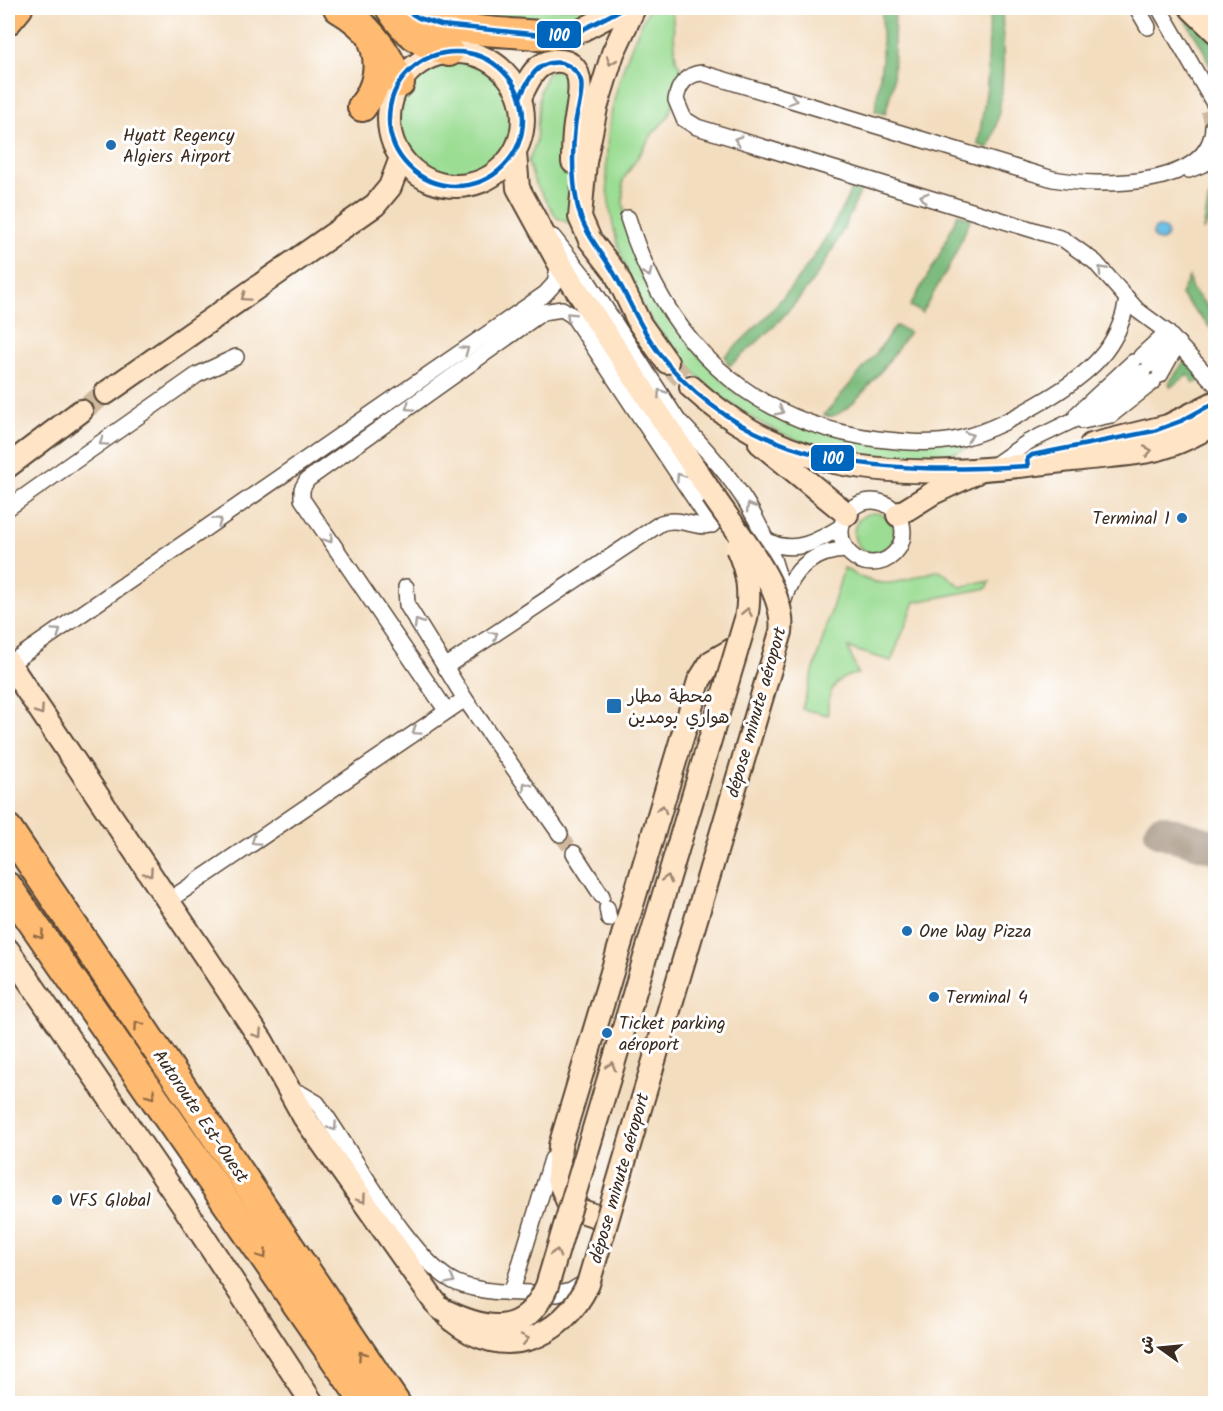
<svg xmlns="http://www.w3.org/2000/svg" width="1223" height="1411" viewBox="0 0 1223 1411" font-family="Kalam,'Playpen Sans Arabic',sans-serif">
  <rect width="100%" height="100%" fill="#fff"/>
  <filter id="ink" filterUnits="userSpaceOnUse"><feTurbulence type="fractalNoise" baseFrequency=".0167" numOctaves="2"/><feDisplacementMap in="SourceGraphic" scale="12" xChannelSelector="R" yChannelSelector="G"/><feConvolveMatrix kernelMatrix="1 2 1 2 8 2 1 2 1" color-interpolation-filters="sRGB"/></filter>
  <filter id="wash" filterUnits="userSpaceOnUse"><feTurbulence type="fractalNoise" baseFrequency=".008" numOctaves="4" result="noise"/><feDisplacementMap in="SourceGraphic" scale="24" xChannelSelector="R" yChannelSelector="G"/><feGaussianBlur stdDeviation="1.35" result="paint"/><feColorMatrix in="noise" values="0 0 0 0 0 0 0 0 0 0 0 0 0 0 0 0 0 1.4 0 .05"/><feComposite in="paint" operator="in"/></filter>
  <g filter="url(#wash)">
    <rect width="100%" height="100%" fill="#f3ddbf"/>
    <g fill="#9cdd94" stroke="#6c8459" stroke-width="1.5">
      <polygon points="433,8 612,8 576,23 538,25"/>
      <path d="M 649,8 L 672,8 L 676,60 L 684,73 L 668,117 L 653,133 L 623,180 L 623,203 L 630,239 L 641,274 L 659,306 L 711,369 L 736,393 L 764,409 L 826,432 L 974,441 L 973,446 C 961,450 947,456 934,457 C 779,477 634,362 610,209 C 598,137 617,71 649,8 Z"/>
      <circle cx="455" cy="119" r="58"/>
      <polygon points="553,70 567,72 571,81 566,139 574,225 557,218 535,183 528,162 536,142 540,91 547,74"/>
      <circle cx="874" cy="533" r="20"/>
      <path d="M 844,568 C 884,594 897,581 940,570 L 961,587 L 981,582 L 990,582 L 987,588 L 915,602 L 891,661 L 848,648 L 858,674 C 835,676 826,694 828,715 L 802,709 Z"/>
    </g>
    <g fill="#7dbc7e" stroke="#5c734e" stroke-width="1.5">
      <polygon points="882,8 895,8 893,85 885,114 875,111 882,60"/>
      <polygon points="1178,8 1185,8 1213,40 1215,79 1202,47"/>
      <path d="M 990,9 L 1002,8 C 1004,53 1006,105 989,148 L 978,145 L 987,86 Z"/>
      <path d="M 853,185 L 862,187 C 831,266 795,313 729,366 L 725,356 C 778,309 825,251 853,185 Z"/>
      <polygon points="1215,196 1215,210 1203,231 1209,197"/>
      <polygon points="958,214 971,218 952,261 922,313 910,306 937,260"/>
      <polygon points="1189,277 1191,288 1215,315 1215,333 1181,295"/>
      <path d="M 896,326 L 909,332 C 897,349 845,428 824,415 L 874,356 Z"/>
      <polygon points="1187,353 1202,380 1194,383 1188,375 1171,387 1169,383 1184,362"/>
    </g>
    <circle fill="#68bfe5" stroke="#527482" stroke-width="1.5" cx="1160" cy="234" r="7"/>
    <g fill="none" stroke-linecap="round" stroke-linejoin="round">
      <polyline stroke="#97846e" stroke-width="34" points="1161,831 1216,847"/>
    </g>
  </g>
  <g filter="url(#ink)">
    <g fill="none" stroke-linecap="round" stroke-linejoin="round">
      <g stroke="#ceb99f" stroke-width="15" stroke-dasharray="15 8" stroke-linecap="butt">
        <polyline points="1208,110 1213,126"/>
        <polyline points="560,834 574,853"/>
      </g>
      <g stroke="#ceb99f" stroke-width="22" stroke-dasharray="22 11" stroke-linecap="butt">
        <polyline points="667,362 691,387"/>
        <polyline points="81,411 106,393"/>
      </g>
      <g stroke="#574536" stroke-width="18">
        <g id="street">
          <polyline points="1137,8 1148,27"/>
          <polyline points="1159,8 1216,107"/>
          <path d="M 1213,126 C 1212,189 1097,187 1053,179 L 702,73 C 687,74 678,85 676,100 L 684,119 L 697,127 L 1063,239 L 1095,262 L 1137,310 L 1167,332 L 1216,385"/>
          <polyline points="1189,170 1216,159"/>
          <path d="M 628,218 C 665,340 747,422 877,439 C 904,442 931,445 958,439 C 989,432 1018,416 1045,400 C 1087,375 1120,349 1127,298"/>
          <polyline points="553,237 587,280 686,433"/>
          <polyline points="1141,356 1167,332"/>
          <polyline points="1150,365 1172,344"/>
          <polyline points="1160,375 1178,343"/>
          <polyline points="1077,414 1133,362"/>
          <polyline points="1083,421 1111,415 1153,382"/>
          <path d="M 681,423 C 735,479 767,521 784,598"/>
          <polyline points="992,467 1028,442 1105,405 1143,372"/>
          <circle cx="872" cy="532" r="31"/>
          <polyline points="8,508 197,375 236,357"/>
          <path d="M 768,541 C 794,555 818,541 841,527"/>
          <polyline points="406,587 407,605 465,699 560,834"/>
          <path d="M 784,600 C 792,569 814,551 846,550"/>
          <polyline points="9,664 545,294 555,283 559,263"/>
          <path d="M 445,667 L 661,523 C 686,515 704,536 717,519"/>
          <polyline points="446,710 302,499 302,489 307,480 543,312 562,309 573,316 712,525"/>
          <polyline points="574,853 602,896"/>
          <polyline points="168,901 465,699"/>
          <polyline points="607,908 609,919"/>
          <path d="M 291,1091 L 300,1093 L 317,1103 C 350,1147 411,1264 457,1283 C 486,1295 526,1292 557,1294 L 571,1291 L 586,1282"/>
          <polyline points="512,1291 552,1159"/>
        </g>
      </g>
      <g stroke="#574536" stroke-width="26">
        <g id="secondary">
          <polyline points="634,8 613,53 596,108 585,162 580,217 590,240 615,272 640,324 667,362"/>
          <polyline points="1191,8 1216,32"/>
          <polyline points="537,39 580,31 624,8"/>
          <circle cx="456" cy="119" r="67"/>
          <path d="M 520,97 C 528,82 534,63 554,61 C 589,58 579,99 576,119 C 573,133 573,147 573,162"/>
          <polyline points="515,153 518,188 559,263 713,496"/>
          <path d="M 691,387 C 728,421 774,447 822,459 C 905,481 997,469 1081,459 C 1106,456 1133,455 1158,449 C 1178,444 1197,434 1216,423"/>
          <polyline points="106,393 375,205 390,187 401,158"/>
          <polyline points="760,443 847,514"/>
          <polyline points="1091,445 1168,426 1216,402"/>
          <polyline points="8,466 81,411"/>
          <polyline points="898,515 933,493 975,473"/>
          <polyline points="8,662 262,1041 304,1117 434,1301 452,1320"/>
          <polyline points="8,950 184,1207 313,1404"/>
          <polyline points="605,1219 570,1207 558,1178 560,1146 699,681 711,662 737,647"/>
        </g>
      </g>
      <g stroke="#574536" stroke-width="32">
        <g id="highway">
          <path d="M 338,8 C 368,25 387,51 400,83"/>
          <path d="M 390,8 C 405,32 422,45 449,52"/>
          <path d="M 402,8 C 446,34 502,31 552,36"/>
          <polyline points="8,20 18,8"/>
          <path d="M 362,107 C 378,87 382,65 373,41"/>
          <polyline points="8,829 396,1404"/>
          <polyline points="8,887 366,1404"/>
        </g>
      </g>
      <use href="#street" stroke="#fff" stroke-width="15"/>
      <use href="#secondary" stroke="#ffe4c6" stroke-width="22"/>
      <use href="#highway" stroke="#ffbb71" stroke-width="28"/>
      <g stroke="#574536" stroke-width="26" stroke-linecap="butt">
        <g id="secondary-bridge">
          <path d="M 439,1308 C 483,1330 523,1341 547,1286 L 746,619 C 751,593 748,572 737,548"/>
          <path d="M 452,1320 C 503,1362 561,1340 588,1284 L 781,632 C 787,590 736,531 713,496"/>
        </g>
      </g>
      <use href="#secondary-bridge" stroke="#ffe4c6" stroke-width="22"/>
      <g stroke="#fff" stroke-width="9">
        <g id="bus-1">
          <polyline points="402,8 419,18 441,25 552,36 580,31 624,8"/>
          <circle cx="456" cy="119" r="67"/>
          <path d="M 520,97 C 529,78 538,59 562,63 C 571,66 578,72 581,81 C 584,95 576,112 575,126 C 572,152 572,177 577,203 C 583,236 607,256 621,286 C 633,309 643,332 659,353 C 752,473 890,473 1028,466"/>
          <polyline points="1028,466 1027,459 1032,455 1154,431 1181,421 1216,402"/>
        </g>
      </g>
      <use href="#bus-1" stroke="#0065bd" stroke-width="4.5"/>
    </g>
    <defs><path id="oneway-chevron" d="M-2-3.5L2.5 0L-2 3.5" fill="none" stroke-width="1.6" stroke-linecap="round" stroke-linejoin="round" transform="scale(1.5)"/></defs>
    <g stroke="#9d8772">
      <use href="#oneway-chevron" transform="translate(611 61) rotate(110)"/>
      <use href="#oneway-chevron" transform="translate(245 297) rotate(145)"/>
      <use href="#oneway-chevron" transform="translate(1148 451) rotate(-11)"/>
      <use href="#oneway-chevron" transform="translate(747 612) rotate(-79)"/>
      <use href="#oneway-chevron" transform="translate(40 711) rotate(56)"/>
      <use href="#oneway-chevron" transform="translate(662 809) rotate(-74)"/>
      <use href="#oneway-chevron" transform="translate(149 873) rotate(56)"/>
      <use href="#oneway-chevron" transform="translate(667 879) rotate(-74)"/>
      <use href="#oneway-chevron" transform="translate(258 1034) rotate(57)"/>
      <use href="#oneway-chevron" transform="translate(611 1066) rotate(-73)"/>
      <use href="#oneway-chevron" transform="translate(362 1199) rotate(55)"/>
      <use href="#oneway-chevron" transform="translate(556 1253) rotate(-74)"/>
      <use href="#oneway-chevron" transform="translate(525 1339) rotate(-12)"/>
    </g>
    <g stroke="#a79f9a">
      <use href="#oneway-chevron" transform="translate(793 100) rotate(17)"/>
      <use href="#oneway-chevron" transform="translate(738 140) rotate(-163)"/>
      <use href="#oneway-chevron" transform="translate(924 197) rotate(-164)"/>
      <use href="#oneway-chevron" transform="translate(1102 270) rotate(-132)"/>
      <use href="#oneway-chevron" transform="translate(648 273) rotate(66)"/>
      <use href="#oneway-chevron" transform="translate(570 316) rotate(-136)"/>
      <use href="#oneway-chevron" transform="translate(465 350) rotate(-35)"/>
      <use href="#oneway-chevron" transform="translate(661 393) rotate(-124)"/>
      <use href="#oneway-chevron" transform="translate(409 407) rotate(145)"/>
      <use href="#oneway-chevron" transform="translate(780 411) rotate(27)"/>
      <use href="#oneway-chevron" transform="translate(969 436) rotate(-16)"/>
      <use href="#oneway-chevron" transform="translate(103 442) rotate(146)"/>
      <use href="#oneway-chevron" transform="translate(680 477) rotate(-124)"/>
      <use href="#oneway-chevron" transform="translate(750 507) rotate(-121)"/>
      <use href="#oneway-chevron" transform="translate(218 521) rotate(-35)"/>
      <use href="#oneway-chevron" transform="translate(329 539) rotate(56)"/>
      <use href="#oneway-chevron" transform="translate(418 623) rotate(-121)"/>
      <use href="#oneway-chevron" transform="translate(57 632) rotate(-34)"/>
      <use href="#oneway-chevron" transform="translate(494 635) rotate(-34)"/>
      <use href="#oneway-chevron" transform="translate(416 731) rotate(146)"/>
      <use href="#oneway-chevron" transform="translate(526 786) rotate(-125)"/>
      <use href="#oneway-chevron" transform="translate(255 841) rotate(146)"/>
      <use href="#oneway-chevron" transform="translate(333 1127) rotate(56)"/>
      <use href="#oneway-chevron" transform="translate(451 1280) rotate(26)"/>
    </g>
    <g stroke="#936b43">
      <use href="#oneway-chevron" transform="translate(40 935) rotate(55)"/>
      <use href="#oneway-chevron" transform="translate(138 1025) rotate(-125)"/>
      <use href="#oneway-chevron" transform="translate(151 1095) rotate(55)"/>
      <use href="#oneway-chevron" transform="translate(263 1255) rotate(55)"/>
      <use href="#oneway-chevron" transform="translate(362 1355) rotate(-125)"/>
    </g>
  </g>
  <g fill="#1f6fb2" stroke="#fff" stroke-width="2">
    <circle cx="111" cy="145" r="6"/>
    <circle cx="1182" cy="518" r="6"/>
    <rect x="606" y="698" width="16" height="16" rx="3"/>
    <circle cx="907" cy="931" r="6"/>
    <circle cx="934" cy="997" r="6"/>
    <circle cx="607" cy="1033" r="6"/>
    <circle cx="57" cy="1200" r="6"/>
  </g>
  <g text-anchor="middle" stroke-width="6" stroke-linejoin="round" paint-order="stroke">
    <g font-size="18" fill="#3b2a1e" stroke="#fff" text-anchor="start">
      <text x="123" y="141">Hyatt Regency<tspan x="123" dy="21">Algiers Airport</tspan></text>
      <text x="1170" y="524" text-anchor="end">Terminal 1</text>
      <text x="628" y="702">محطة مطار<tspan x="628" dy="21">هواري بومدين</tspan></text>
      <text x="919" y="937">One Way Pizza</text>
      <text x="946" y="1003">Terminal 4</text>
      <text x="619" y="1029">Ticket parking<tspan x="619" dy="21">aéroport</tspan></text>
      <text x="69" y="1206">VFS Global</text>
    </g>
    <g font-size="18" fill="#3b2a1e" stroke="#fff">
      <text transform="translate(756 712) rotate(-74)" y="6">dépose minute aéroport</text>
      <text transform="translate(201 1116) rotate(56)" y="6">Autoroute Est-Ouest</text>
      <text transform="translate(619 1178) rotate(-74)" y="6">dépose minute aéroport</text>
    </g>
  </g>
  <g stroke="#fff" stroke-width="2">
    <rect x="536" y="20" width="46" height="29" rx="6" fill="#0065bd"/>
    <rect x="810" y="444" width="45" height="28" rx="6" fill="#0065bd"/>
  </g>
  <g font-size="16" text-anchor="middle" font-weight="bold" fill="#fff">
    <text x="559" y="41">100</text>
    <text x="833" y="464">100</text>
  </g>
  <rect width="1223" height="1411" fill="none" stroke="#fff" stroke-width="30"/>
  <g transform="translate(1160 1348) rotate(285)" stroke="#ffffff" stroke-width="4.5" paint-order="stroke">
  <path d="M0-4.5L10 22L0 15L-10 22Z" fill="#3b2a1e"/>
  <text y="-9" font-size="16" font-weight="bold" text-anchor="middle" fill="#3b2a1e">ش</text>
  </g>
</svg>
